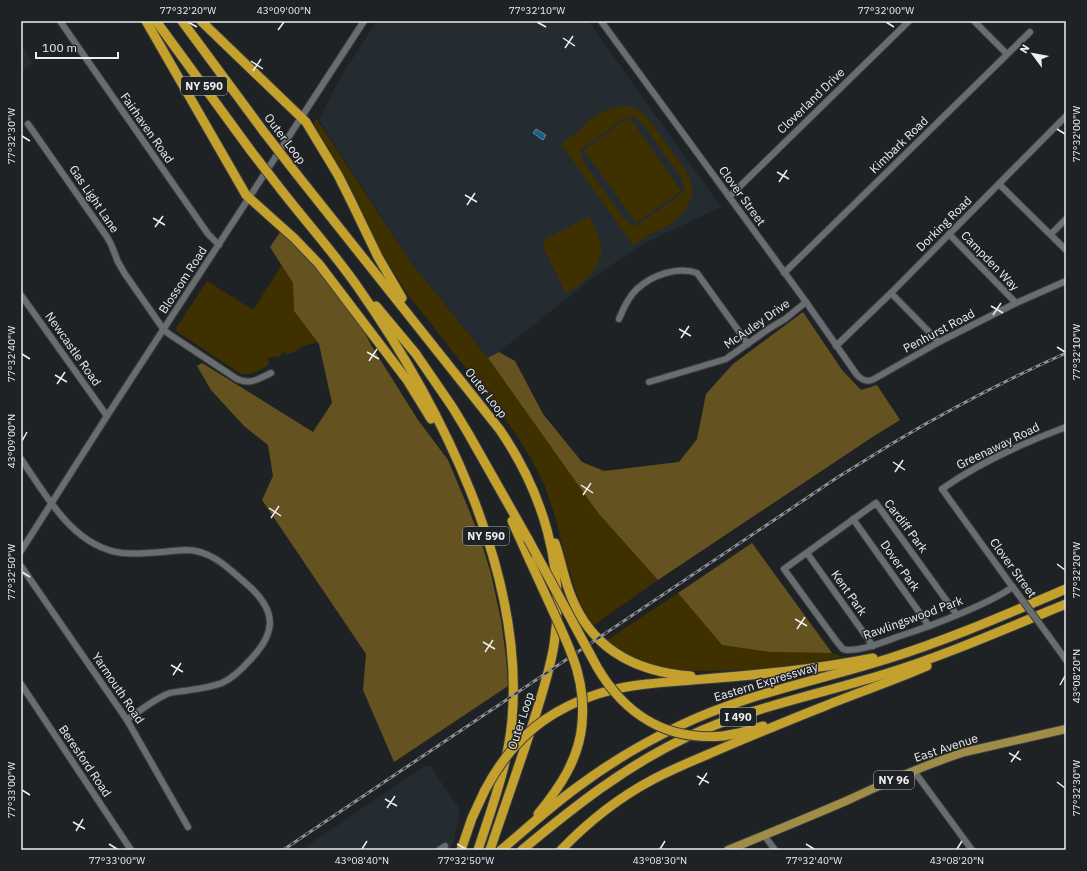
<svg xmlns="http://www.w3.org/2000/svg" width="1087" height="871" viewBox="0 0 1087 871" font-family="'IBM Plex Sans',sans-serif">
  <rect width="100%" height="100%" fill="#1f2225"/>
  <g fill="#242c32">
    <polygon points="377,21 588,21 721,207 644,243 595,276 499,352 488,358 409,260 319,120 340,78"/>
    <polygon points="21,45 33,62 21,72"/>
    <polygon points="425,766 430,766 460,810 454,841 451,847 448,850 301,850"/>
  </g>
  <g fill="#3f3000" fill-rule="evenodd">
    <path d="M 624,106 L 632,107 L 637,109 L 646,116 L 686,171 C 688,176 691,181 692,186 C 694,202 681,218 668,226 C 662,230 655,231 648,235 C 643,238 638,242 633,245 L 561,144 C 567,139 575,135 581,129 C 584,127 585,124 587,122 C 598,112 610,108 624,106 ZM 629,115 L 637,119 L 643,124 L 680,176 L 683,181 L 684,192 L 636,226 L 632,225 L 624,219 L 584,163 L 582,157 L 581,149 Z"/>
    <polygon points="629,117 681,191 636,223 584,150"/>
    <polygon points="316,118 409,260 488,358 598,513 658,580 594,625 586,614 577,595 566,560 555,516 544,484 531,459 516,434 483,390 406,292 381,251 346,178 314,124"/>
    <path d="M 589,217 C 594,225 599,235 601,245 C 603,259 592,275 582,283 C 577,287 571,290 566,293 L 543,247 L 545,239 Z"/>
    <path d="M 282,265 L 293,283 L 294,311 L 318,342 L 301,347 L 301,348 L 295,352 L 286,354 L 285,352 L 281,353 L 281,356 L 268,358 L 269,365 C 259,370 250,378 238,372 L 175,330 L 207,281 L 253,310 Z"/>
    <path d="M 678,593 L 722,645 L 770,652 L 832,653 L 844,657 C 798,665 751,671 704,671 C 683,670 663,670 643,663 C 630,658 617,649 607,640 Z"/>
  </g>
  <g fill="#645320">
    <polygon points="281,231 301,249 325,279 362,327 371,345 418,420 448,460 469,510 481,541 491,574 501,620 506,657 508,686 394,762 363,690 366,654 262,500 273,476 268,445 244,426 211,390 197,366 202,363 313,432 332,403 319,344 294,311 293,283 270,247"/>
    <polygon points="803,312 842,370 861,390 877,385 900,420 874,436 658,580 598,513 488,358 499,352 515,361 543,414 582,462 604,471 679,462 697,439 706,394 733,364"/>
    <polygon points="752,543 832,653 770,652 722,645 678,593"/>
  </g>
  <polygon fill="#1e5c8a" stroke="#5c88a9" points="536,129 546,135 543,140 533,133"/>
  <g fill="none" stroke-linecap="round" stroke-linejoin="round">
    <g stroke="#3b3e40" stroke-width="8">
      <g id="minor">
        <polyline points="60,21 208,234 219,245"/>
        <path d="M 601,21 L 806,302 L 857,375 C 862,380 867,383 874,379 L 939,342 L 1016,303 L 1066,281"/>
        <polyline points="974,21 1007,54"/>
        <path d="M 28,124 L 107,237 L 111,244 L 118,262 L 125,274 L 164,330 L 169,334 L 237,379 C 251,385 258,379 271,373"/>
        <polyline points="999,184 1066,250"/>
        <polyline points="729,197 909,21"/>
        <polyline points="949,234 1016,303"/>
        <polyline points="1051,234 1066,219"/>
        <polyline points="784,273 1030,32"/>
        <polyline points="891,293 939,342"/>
        <polyline points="21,295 107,416"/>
        <path d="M 619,319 C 623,309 628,297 637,289 C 652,275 678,266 697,273 L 748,344"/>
        <polyline points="836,346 891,293 1066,116"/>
        <polyline points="649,382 726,359 770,328 785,319 806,302"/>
        <path d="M 21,459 C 46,495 73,547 122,553 C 143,555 165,551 186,550 C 213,550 231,571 250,587 C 278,613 275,634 250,660 C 242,669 233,678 222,683 C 209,688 196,689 183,691 C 177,692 170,692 165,695 C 152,701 139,711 127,720"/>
        <polyline points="853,519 929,626"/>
        <polyline points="21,551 107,416 364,21"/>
        <polyline points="807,553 873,646"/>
        <polyline points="21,566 127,720 188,827"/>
        <path d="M 1014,589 L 942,489 C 980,462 1023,443 1066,427"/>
        <path d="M 957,615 L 876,503 L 784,569 L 837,642 L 843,649 L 847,650 C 865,650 883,642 900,636 C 922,629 943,621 964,612 C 981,605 998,597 1013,587"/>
        <polyline points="1048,635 1066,660"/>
        <polyline points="21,684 131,850"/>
        <polyline points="914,771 972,850"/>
        <polyline points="764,835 775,850"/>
        <polyline points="439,850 445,846"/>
      </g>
    </g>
    <g stroke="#3b3e40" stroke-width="10">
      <path id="major" d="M 728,850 C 767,834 807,818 846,801 C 885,783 924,765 965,752 L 1066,729"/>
    </g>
    <g stroke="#3b3e40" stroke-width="11">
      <g id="highway">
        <polyline points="146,21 246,195 294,238 319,264 407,380 431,419"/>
        <polyline points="156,21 251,151"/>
        <polyline points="182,21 264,132"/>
        <polyline points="201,21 306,122 338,175 351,201 378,257 402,298"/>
        <path d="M 295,172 L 500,430 C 543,493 566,568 554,645 C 549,675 539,704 530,732 C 517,772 503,811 490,850"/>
        <path d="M 282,191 C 307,223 334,253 357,286 C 440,404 525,571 512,720 C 508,765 492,807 478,850"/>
        <polyline points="376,306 416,354 453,408 468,433 528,539"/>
        <polyline points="512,521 530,561"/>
        <path d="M 555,543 C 561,560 564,579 571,596 C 592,650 636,672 691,676"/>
        <path d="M 557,712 C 585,696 615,687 647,684 C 723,677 798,673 873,658"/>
        <polyline points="723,736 739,733 763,726"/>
        <path d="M 538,814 C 560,787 579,759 582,724"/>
        <polyline points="461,850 472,818 485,790"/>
        <path d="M 501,850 C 526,829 550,807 576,788 C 608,764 643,743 679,726 C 745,694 817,681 887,659 C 948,640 1007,614 1066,589"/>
        <path d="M 522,850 C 575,806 624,767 687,737 C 751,707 821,694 888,673 C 949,654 1007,628 1066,604"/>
        <path d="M 561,850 C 588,822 618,798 652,780 C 678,766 705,756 732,744 C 763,731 794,718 825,706 C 859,692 893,681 927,666"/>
      </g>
    </g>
    <use href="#minor" stroke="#696d70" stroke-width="6"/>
    <use href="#major" stroke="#9f8c47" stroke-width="8"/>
    <use href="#highway" stroke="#c3a12c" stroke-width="9"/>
    <g stroke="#8d8f92" stroke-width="3">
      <path id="rail" d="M 283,850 L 838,477 C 858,465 878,452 898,440 C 952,408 1008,379 1066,353"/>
    </g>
    <use href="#rail" stroke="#1f2225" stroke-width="1.5" stroke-dasharray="4.5" stroke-linecap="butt"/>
    <g stroke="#3b3e40" stroke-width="8" stroke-linecap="butt">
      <polyline id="minor-bridge" points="1015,590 1048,635"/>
    </g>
    <g stroke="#3b3e40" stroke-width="11" stroke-linecap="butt">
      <g id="highway-bridge">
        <polyline points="264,132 295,172"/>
        <polyline points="251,151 282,191"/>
        <path d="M 528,539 L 597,667 C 625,715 667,741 723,736"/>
        <path d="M 530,561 C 539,581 548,600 557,620 C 573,655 586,684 582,724"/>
        <path d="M 485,790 C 502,758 525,730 557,712"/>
      </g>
    </g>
    <use href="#minor-bridge" stroke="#696d70" stroke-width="6"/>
    <use href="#highway-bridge" stroke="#c3a12c" stroke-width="9"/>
  </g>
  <path fill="none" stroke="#eceef0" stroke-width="1.5" d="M 188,22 L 197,27M 537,22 L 546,27M 886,22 L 894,27M 278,30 L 284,22M 563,38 L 575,46M 565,48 L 573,36M 251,61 L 263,69M 253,71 L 261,59M 1057,129 L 1065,134M 22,136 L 30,141M 777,172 L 789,179M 779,182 L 787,170M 465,195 L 477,202M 467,205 L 475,193M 153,218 L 165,225M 155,227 L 163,216M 991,306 L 1003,313M 993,315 L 1001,303M 679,329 L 691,336M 681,338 L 689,326M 1057,347 L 1065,352M 367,352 L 379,359M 22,354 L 30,359M 369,361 L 377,349M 55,375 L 67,382M 57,384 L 65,372M 22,441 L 27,432M 893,462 L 905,470M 895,472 L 903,460M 581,485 L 593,493M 583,495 L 591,483M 269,508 L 281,516M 271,518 L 279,506M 1057,564 L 1065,570M 22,572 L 30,577M 795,619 L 807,626M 797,629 L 805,617M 483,642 L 495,649M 485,652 L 493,640M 171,665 L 183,672M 173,675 L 181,663M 1060,685 L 1065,676M 1009,753 L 1021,760M 1011,762 L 1019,751M 697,776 L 709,783M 1057,782 L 1065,788M 699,785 L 707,773M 22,790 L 30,795M 385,799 L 397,806M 387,808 L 395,796M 73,822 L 85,829M 76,831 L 83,819M 109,844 L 117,849M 457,844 L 466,849M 806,844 L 814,849M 362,849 L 367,841M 660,849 L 665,841M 957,849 L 962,841"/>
  <g text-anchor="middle" stroke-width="3" stroke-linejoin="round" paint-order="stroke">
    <g fill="#1f2225" stroke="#aeb1b3" stroke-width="1">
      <rect x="181" y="77" width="46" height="18" rx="3"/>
      <rect x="463" y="527" width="46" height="18" rx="3"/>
      <rect x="720" y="708" width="36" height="18" rx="3"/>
      <rect x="874" y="771" width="40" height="18" rx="3"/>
    </g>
    <g font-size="11" font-weight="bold" fill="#eceef0">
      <text x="204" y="90">NY 590</text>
      <text x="486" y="540">NY 590</text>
      <text x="738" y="721">I 490</text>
      <text x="894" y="784">NY 96</text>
    </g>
    <g font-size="12" fill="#eceef0" stroke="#1f2225">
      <text transform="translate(811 101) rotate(-44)" y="4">Cloverland Drive</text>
      <text transform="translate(147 128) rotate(55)" y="4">Fairhaven Road</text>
      <text transform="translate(285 139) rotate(53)" y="4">Outer Loop</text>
      <text transform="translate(899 145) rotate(-44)" y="4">Kimbark Road</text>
      <text transform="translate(742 196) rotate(54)" y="4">Clover Street</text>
      <text transform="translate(94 199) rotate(56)" y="4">Gas Light Lane</text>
      <text transform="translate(944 224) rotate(-45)" y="4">Dorking Road</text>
      <text transform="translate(990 261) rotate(46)" y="4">Campden Way</text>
      <text transform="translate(183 280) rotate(-57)" y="4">Blossom Road</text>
      <text transform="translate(757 324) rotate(-35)" y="4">McAuley Drive</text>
      <text transform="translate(939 331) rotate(-28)" y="4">Penhurst Road</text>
      <text transform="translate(73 349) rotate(55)" y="4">Newcastle Road</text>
      <text transform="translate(486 393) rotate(52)" y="4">Outer Loop</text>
      <text transform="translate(998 446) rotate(-26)" y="4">Greenaway Road</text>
      <text transform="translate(906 526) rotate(53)" y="4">Cardiff Park</text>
      <text transform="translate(900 566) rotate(55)" y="4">Dover Park</text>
      <text transform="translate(1013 568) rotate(54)" y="4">Clover Street</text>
      <text transform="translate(849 593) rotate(55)" y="4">Kent Park</text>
      <text transform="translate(913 618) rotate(-20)" y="4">Rawlingswood Park</text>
      <text transform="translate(766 682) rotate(-17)" y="4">Eastern Expressway</text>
      <text transform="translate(118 688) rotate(56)" y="4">Yarmouth Road</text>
      <text transform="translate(521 721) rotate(-72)" y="4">Outer Loop</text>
      <text transform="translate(946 748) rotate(-18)" y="4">East Avenue</text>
      <text transform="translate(85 761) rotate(56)" y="4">Beresford Road</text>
    </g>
  </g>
  <rect width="1087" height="871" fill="none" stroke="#1f2225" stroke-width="44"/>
  <g transform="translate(1033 54) rotate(302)" stroke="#1f2225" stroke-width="3" paint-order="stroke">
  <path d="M0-3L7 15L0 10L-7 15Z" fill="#eceef0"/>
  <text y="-6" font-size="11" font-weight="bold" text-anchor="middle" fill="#eceef0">N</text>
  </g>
  <path d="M36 52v6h82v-6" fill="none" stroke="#eceef0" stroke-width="2"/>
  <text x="42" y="52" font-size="12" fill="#eceef0" stroke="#1f2225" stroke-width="3" paint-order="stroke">100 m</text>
  <rect x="22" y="22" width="1043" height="827" fill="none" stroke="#eceef0" stroke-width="1.5"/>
  <g font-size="10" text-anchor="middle" fill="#eceef0">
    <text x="188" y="14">77°32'20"W</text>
    <text x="284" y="14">43°09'00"N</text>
    <text x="537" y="14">77°32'10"W</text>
    <text x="886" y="14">77°32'00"W</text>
    <text transform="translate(1076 134) rotate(-90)" y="4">77°32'00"W</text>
    <text transform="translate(11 136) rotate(-90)" y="4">77°32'30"W</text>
    <text transform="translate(1076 352) rotate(-90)" y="4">77°32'10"W</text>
    <text transform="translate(11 354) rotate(-90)" y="4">77°32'40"W</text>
    <text transform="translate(11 441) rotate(-90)" y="4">43°09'00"N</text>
    <text transform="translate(1076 570) rotate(-90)" y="4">77°32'20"W</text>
    <text transform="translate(11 572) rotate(-90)" y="4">77°32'50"W</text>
    <text transform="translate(1076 676) rotate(-90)" y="4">43°08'20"N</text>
    <text transform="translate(1076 788) rotate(-90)" y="4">77°32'30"W</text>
    <text transform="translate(11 790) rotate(-90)" y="4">77°33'00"W</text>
    <text x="117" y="864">77°33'00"W</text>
    <text x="362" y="864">43°08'40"N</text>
    <text x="466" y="864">77°32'50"W</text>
    <text x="660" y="864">43°08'30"N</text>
    <text x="814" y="864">77°32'40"W</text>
    <text x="957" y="864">43°08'20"N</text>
  </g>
</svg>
